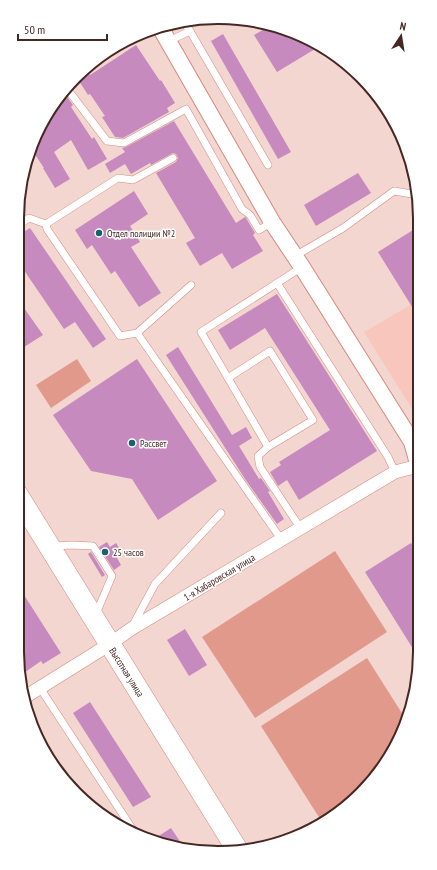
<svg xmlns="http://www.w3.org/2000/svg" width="437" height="870" viewBox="0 0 437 870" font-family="'PT Sans Narrow',sans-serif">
  <rect width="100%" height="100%" fill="#f4d6d0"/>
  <polygon fill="#f8c6bc" points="419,300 419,420 364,332"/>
  <g fill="#e1998c">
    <polygon points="77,359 91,381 51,408 36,385"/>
    <polygon points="335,551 387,632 255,718 202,637"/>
    <polygon points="367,658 405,718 399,740 361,794 322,822 261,726"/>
  </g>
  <g fill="#c68abf">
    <polygon points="268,27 307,38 320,46 277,72 254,35"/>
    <polygon points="223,34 291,152 278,159 211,41"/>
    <polygon points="136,45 160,81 161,80 175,103 167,108 169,112 123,138 115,137 102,117 105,116 90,94 88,95 77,78 85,68 90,75"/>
    <polygon points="65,94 73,105 71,107 92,139 94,137 107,159 88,170 71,140 54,152 70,179 55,188 43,168 44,168 32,150 38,130"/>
    <polygon points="174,121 236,223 245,217 246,218 255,233 253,235 263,251 232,269 222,253 200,266 186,243 195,238 156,173 176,162 178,158 176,154 173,153 171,154 151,165 150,163 131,174 125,164 110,173 105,164 125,152 122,148 126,147"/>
    <polygon points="358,173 371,193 316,226 304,205"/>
    <polygon points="134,191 148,214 130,226 140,242 131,247 161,293 139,307 115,271 111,274 92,245 87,249 75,230"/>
    <polygon points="30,228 106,339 93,348 75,322 64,329 17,260 17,236"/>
    <polygon points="413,230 418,240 419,318 378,252"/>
    <polygon points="277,294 377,451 299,500 287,480 278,486 270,472 281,465 279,462 330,430 265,328 230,350 218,330"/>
    <polygon points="17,298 43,335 24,347 17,337"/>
    <polygon points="178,347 232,435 246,427 252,438 239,446 259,479 261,478 270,491 268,492 284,519 277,524 245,479 166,355"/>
    <polygon points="137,359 217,481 158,520 132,479 91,471 53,415"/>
    <polygon points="107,542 110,547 116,543 123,554 117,558 121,565 114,570 99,547"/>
    <polygon points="411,543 419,556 420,660 365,572"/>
    <polygon points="91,552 105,575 102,577 88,554"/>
    <polygon points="17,584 61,653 43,664 41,661 21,675 17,652"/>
    <polygon points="185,629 207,665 189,676 167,640"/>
    <polygon points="90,702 151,797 133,807 73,713"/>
    <polygon points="171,828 185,849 179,849 154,839"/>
  </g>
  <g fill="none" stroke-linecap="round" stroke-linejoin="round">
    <g stroke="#d28b7e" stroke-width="8">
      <g id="service">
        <polyline points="185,24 190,31"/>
        <polyline points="169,41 190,31 268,165"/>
        <polyline points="68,90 107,141 124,143 186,109 242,209 250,215 259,230 272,222"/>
        <polyline points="46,224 47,229 120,336 137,333 191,285"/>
        <polyline points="17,226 29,218 46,224 118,178 133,180 173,158"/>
        <polyline points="295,256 343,228 394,191 418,195"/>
        <polyline points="277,283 388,457 395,472"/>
        <polyline points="137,333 281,539"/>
        <polyline points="228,378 268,447"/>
        <polyline points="17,523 29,516"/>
        <polyline points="301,529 260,467 258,456 268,447 313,420 270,351 228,378 201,332 302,267"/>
        <polyline points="53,546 72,545 93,546 112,576 96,614"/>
        <polyline points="133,625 155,584 221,513"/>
        <polyline points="40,688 133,830"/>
      </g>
    </g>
    <g stroke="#d28b7e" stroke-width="14">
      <polyline id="minor" points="25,697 110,644 131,629 395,472 418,466"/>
    </g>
    <g stroke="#d28b7e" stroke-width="18">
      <polyline id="tertiary" points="160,27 272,222 302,267 412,442 419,467"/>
    </g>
    <g stroke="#d28b7e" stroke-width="22">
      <polyline id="primary" points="17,494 238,851"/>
    </g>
    <use href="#service" stroke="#fff" stroke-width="7"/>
    <use href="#minor" stroke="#fff" stroke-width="13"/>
    <use href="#tertiary" stroke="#fff" stroke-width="16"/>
    <use href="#primary" stroke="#fff" stroke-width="21"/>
  </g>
  <g fill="#17626f" stroke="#fff" stroke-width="1.5">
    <circle cx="99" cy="233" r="4"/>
    <circle cx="132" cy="443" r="4"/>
    <circle cx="105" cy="552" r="4"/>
  </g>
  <g text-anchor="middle" stroke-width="3" stroke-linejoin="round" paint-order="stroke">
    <g font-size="10" fill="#452823" stroke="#fff" text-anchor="start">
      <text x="107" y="237">Отдел полиции №2</text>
      <text x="140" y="447">Рассвет</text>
      <text x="113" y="556">25 часов</text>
    </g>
    <g font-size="10" fill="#452823" stroke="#fff">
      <text transform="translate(219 577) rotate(-31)" y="4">1-я Хабаровская улица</text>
      <text transform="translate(127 672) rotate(58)" y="4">Высотная улица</text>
    </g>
  </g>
  <path d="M0 0H437V870H0ZM218 24H219A194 194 0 0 1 413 218V652A194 194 0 0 1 219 846H218A194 194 0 0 1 24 652V218A194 194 0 0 1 218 24Z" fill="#fff" fill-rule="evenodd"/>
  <path fill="none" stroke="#452823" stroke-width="2" d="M218 24H219A194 194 0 0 1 413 218V652A194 194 0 0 1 219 846H218A194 194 0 0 1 24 652V218A194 194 0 0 1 218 24Z"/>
  <g transform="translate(401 36) rotate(12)" stroke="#ffffff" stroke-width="3" paint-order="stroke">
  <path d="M0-3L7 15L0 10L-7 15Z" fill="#452823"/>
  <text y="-6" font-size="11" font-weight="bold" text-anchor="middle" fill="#452823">N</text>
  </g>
  <path d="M18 34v6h89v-6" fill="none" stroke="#452823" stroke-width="2"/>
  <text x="24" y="34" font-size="12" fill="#452823" stroke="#ffffff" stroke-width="3" paint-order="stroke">50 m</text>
</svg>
